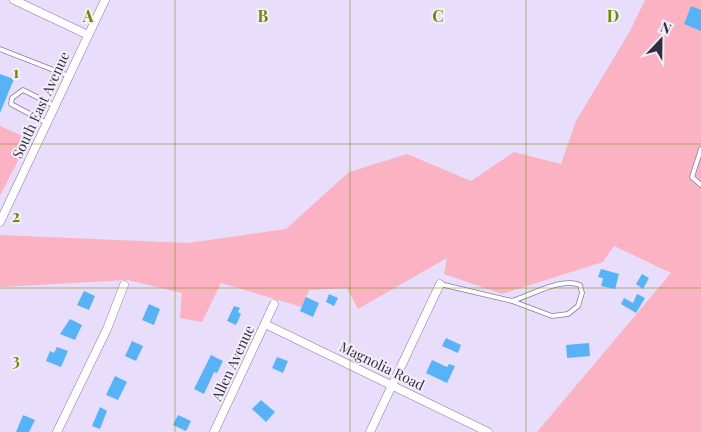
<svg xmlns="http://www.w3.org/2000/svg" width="701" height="432" viewBox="0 0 701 432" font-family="'Playfair Display',serif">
  <rect width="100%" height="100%" fill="#e9ddfc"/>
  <g fill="#fbb2c3">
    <polygon points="645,0 701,0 701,432 537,432 671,273 614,246 603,262 502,294 444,274 447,258 358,309 347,288 309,290 302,307 221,283 202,322 180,318 182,293 128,280 0,287 0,235 188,243 286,229 349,172 407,154 471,181 514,152 561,164 576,121 630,31"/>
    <polygon points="0,126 29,139 0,196"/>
  </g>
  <g fill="#58b3f6">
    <polygon points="691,6 701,10 701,31 684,24"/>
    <polygon points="0,74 14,79 0,113"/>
    <polygon points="601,269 619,274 615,289 601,286 603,278 598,277"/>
    <polygon points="642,274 649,278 643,289 636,284"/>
    <polygon points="84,291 95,296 89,310 77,305"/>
    <polygon points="329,294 338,298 334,306 326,302"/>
    <polygon points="637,294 645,298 636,313 621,304 624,298 633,303"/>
    <polygon points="306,297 319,303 313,317 300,311"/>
    <polygon points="149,304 160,309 154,325 142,320"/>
    <polygon points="234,306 240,308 238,312 241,314 236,325 227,321"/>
    <polygon points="70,319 82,325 75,340 60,334"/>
    <polygon points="446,338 461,345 458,353 442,346"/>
    <polygon points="132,341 143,346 136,361 125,356"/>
    <polygon points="589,343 590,356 567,358 566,345"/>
    <polygon points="57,347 68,351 61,367 46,361 50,351 54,353"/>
    <polygon points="211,355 223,361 217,373 214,372 204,394 194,389"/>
    <polygon points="277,357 288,361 283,373 272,368"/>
    <polygon points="432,360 447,367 449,364 455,366 447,383 426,373"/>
    <polygon points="115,376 127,382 118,400 106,395"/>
    <polygon points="261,400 275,412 266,422 252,409"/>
    <polygon points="100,407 107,411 100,429 92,426"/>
    <polygon points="23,415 35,420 29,432 16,432"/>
    <polygon points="178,415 191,421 186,431 173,425"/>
  </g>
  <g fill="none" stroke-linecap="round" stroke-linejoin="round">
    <g stroke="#8b78a6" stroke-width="5.5">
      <g id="service">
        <polyline points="0,49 69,76"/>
        <polyline points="47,123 11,104 12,98 23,90 55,106"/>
        <polyline points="701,149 692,177 701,185"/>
        <path d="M 440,284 L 512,301 L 552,316 L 568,314 L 578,306 L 582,293 L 580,285 C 561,277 532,295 512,301"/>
      </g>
    </g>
    <g stroke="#8b78a6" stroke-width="9">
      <g id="minor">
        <polyline points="14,0 88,35"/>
        <polyline points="0,222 105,0"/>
        <polyline points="265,324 488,432"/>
        <polyline points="57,432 107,329 124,285"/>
        <polyline points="214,432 274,304"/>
        <polyline points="370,432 440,284"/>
      </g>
    </g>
    <use href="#service" stroke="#fff" stroke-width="4"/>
    <use href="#minor" stroke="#fff" stroke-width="8"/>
  </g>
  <path fill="none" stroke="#6d8a04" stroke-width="1" stroke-opacity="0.55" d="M 175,0 L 175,432M 350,0 L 350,432M 526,0 L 526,432M 0,144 L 701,144M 0,288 L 701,288"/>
  <g text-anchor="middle" stroke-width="4" stroke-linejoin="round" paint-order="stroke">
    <g font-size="14" fill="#342c40" stroke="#f3eff9">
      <text transform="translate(41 105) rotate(-65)" y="5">South East Avenue</text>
      <text transform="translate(233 363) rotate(-65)" y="5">Allen Avenue</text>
      <text transform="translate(382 366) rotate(26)" y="5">Magnolia Road</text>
    </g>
  </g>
  <g font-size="16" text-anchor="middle" font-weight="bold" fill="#6d8a04" stroke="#f3eff9" stroke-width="4" stroke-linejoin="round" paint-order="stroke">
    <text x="88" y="22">A</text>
    <text x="263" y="22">B</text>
    <text x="438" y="22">C</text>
    <text x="613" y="22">D</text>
    <text x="16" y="78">1</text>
    <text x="16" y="222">2</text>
    <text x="16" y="366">3</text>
  </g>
  <g transform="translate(661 40) rotate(22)" stroke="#f3eff9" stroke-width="4" paint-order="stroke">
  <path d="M0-4L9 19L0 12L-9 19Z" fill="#342c40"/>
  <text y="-8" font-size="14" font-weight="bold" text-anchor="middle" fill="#342c40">N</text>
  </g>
</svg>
